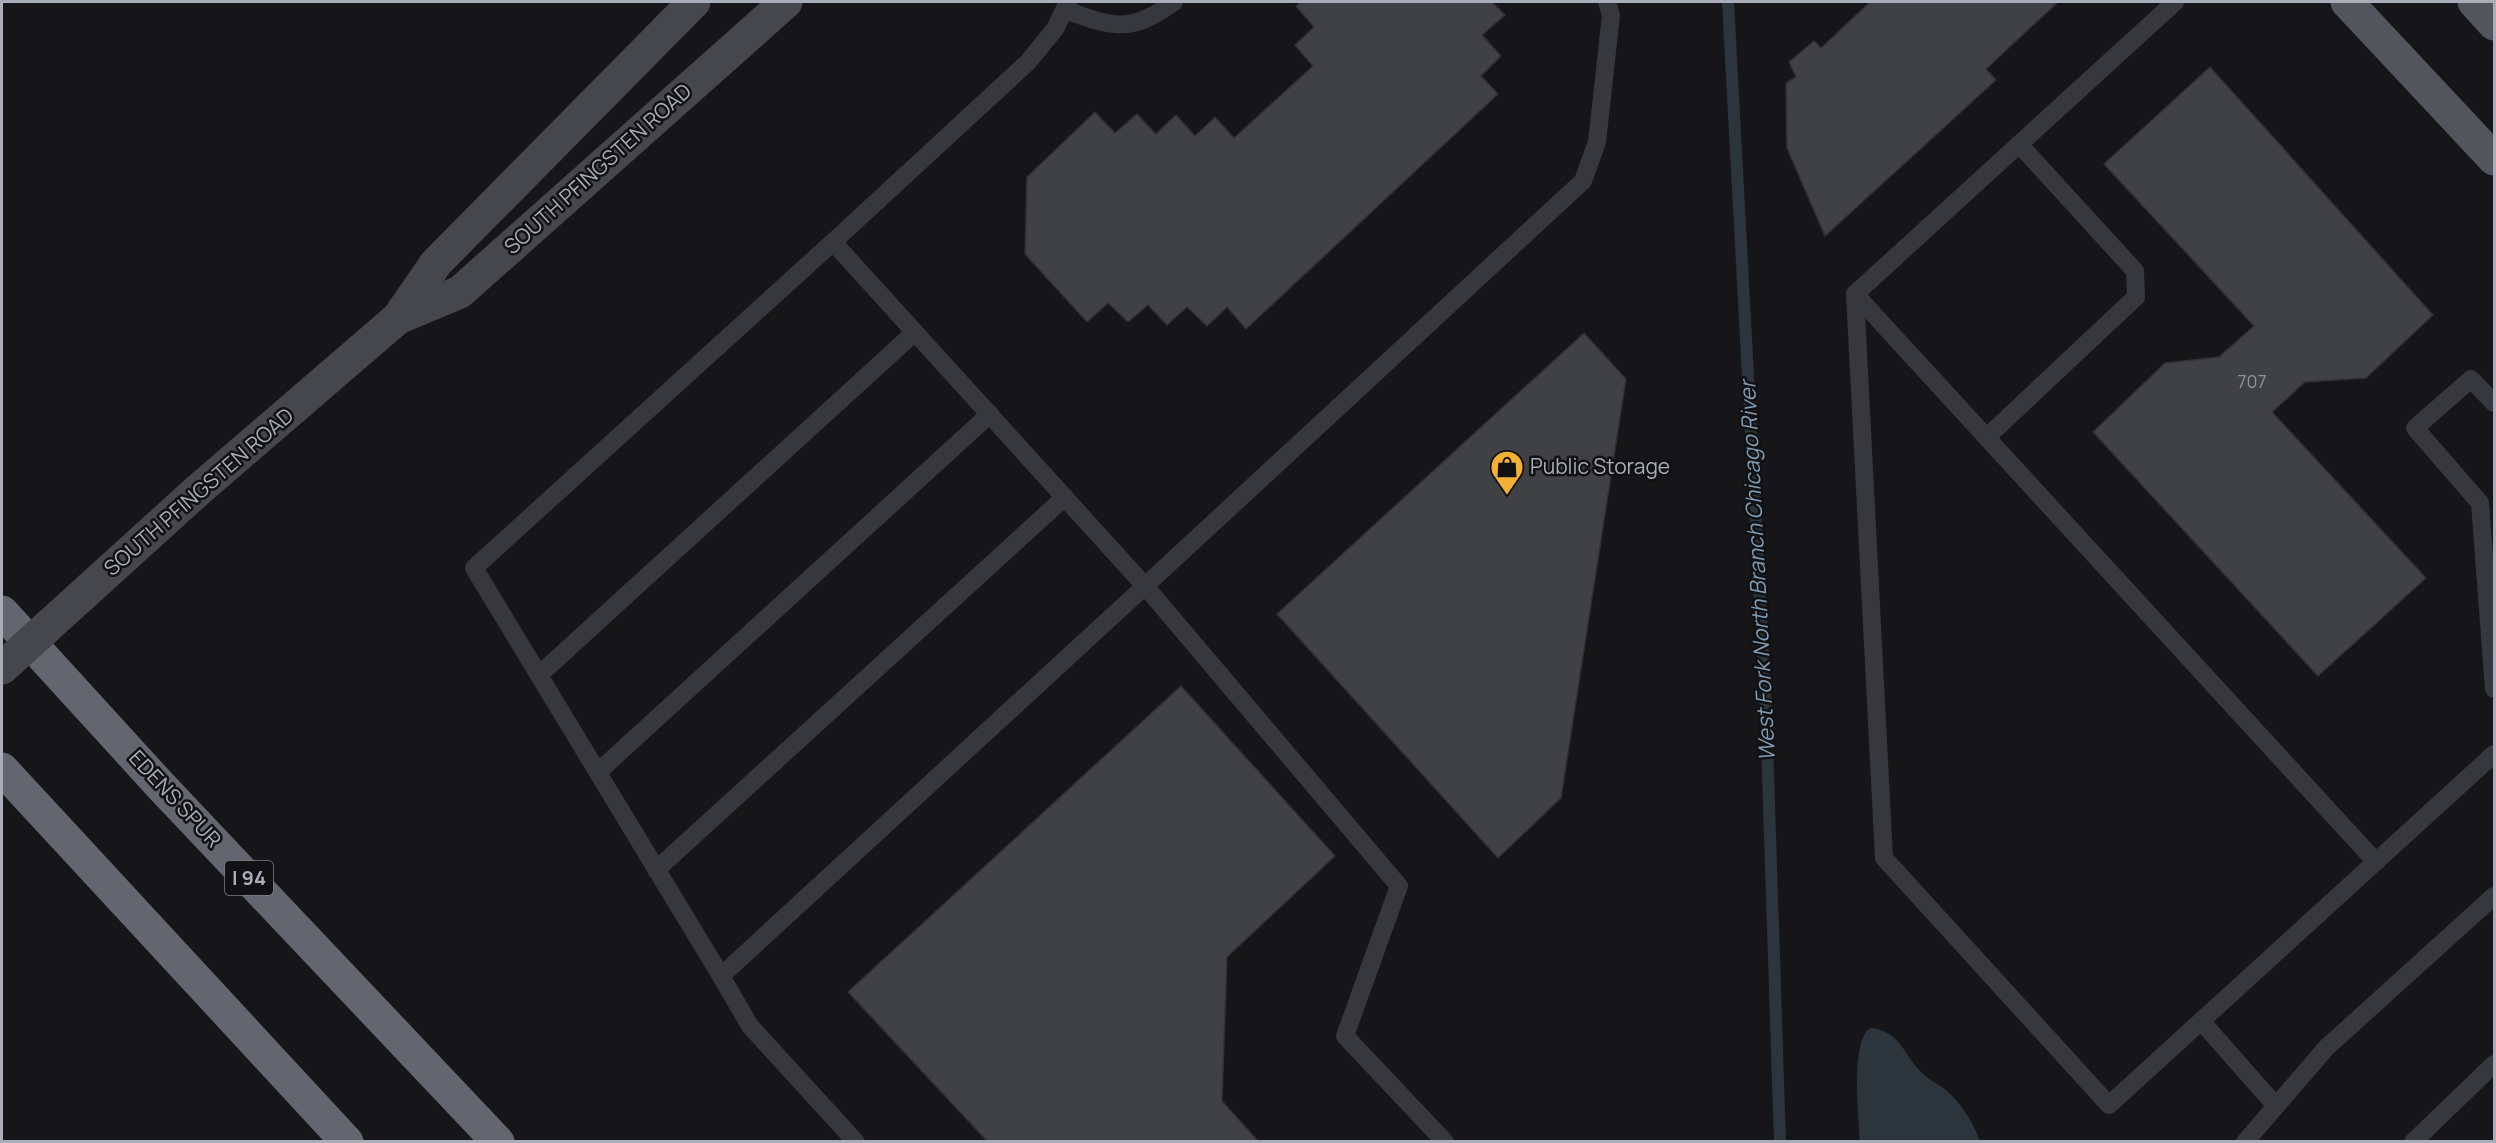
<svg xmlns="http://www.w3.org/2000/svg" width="2496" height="1143" viewBox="0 0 2496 1143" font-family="Manrope,sans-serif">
  <rect width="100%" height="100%" fill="#161618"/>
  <path fill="#2c353c" d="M 1870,1028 C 1899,1030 1903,1053 1920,1071 C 1928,1080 1938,1083 1947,1091 C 1961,1103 1974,1124 1980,1141 L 1860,1141 C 1859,1117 1850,1042 1870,1028 Z"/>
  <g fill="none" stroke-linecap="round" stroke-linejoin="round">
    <polyline stroke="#2c353c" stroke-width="12" points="1728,2 1766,713 1780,1142"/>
  </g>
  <g fill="#404145" stroke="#303034" stroke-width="1.5">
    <polygon points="1301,2 1492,2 1505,15 1482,35 1501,56 1481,76 1498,94 1246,329 1227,307 1207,326 1187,307 1167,325 1148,305 1128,322 1108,303 1087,322 1025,254 1027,177 1095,112 1115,133 1137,114 1156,134 1176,115 1195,136 1215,117 1234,138 1313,66 1295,45 1314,27 1296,6"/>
    <polygon points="1870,2 2058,2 1986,69 1996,80 1825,236 1787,148 1786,83 1796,77 1789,62 1814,41 1821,48"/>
    <polygon points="2210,67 2433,315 2366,378 2305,382 2272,412 2426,578 2318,676 2093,432 2165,363 2219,357 2254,326 2104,164"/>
    <polygon points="1584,333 1626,379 1561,798 1498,858 1277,614"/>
    <polygon points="1181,686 1335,856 1227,957 1222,1101 1259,1142 988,1142 848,992"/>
  </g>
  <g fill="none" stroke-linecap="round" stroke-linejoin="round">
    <g stroke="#37383d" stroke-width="18">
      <polyline points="1068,2 1055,29 1028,62 833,242 1145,586 1583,181 1597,142 1611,15 1607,2"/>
      <path d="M 1066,10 C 1113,28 1131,33 1174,2"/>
      <polyline points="833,242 474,568 721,976 1145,586 1399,886 1345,1036 1445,1142"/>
      <polyline points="1855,294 1884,858 2109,1105 2494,754"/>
      <polyline points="1855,294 2376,862"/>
      <polyline points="1855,294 2175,2"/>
      <polyline points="2494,403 2471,379 2415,428 2480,503 2494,689"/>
      <polyline points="1987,437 2136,297 2135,271 2019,144"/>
      <polyline points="539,675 915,332"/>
      <polyline points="598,772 990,414"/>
      <polyline points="656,870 1065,497"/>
      <polyline points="721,976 750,1026 856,1142"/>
      <polyline points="2201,1021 2276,1106"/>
      <polyline points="2245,1142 2326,1048 2494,896"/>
      <polyline points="2413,1142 2494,1064"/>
    </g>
    <g stroke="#45474d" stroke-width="33">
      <polyline points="398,318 460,292 786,2"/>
      <polyline points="196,492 398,318 436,263 694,2"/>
    </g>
    <g stroke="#53555c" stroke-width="33">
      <polyline points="2347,2 2494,159"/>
      <polyline points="2474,2 2494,24"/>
    </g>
    <g stroke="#63666e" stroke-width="33">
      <polyline points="2,612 160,785 498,1142"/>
      <polyline points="2,769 347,1142"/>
    </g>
    <polyline stroke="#45474d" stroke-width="33" points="2,668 196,492"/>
  </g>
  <defs>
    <g id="shop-pin" transform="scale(1.725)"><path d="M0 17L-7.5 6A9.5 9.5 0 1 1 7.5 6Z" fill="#f2b134" stroke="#111113"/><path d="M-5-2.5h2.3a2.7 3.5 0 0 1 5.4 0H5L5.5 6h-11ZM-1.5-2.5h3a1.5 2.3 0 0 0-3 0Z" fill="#111"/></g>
  </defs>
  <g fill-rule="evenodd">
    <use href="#shop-pin" x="1507" y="467"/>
  </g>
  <g text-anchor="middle" stroke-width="5" stroke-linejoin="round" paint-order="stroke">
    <g font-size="18" fill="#8e929b">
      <text x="2252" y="388">707</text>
    </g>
    <rect fill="#111113" stroke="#7b7e86" stroke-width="1.5" x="225" y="861" width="48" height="34" rx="4.5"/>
    <g font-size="20" font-weight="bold" fill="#a8adb8">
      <text x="249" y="885">I 94</text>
    </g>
    <g font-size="21" fill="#a8adb8" stroke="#111113">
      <text transform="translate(598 169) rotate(-42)" y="7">SOUTH PFINGSTEN ROAD</text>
      <text transform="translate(199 492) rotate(-41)" y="7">SOUTH PFINGSTEN ROAD</text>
      <text transform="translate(175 799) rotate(47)" y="7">EDENS SPUR</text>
    </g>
    <g font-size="21" fill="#a8adb8" stroke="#111113" text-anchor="start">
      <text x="1530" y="474">Public Storage</text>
    </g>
    <g font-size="22" font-style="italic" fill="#7f9bb3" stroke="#111113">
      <text transform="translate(1757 571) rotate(-93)" y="8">West Fork North Branch Chicago River</text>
    </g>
  </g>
  <rect width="2496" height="1143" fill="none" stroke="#a8adb8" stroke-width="6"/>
</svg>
